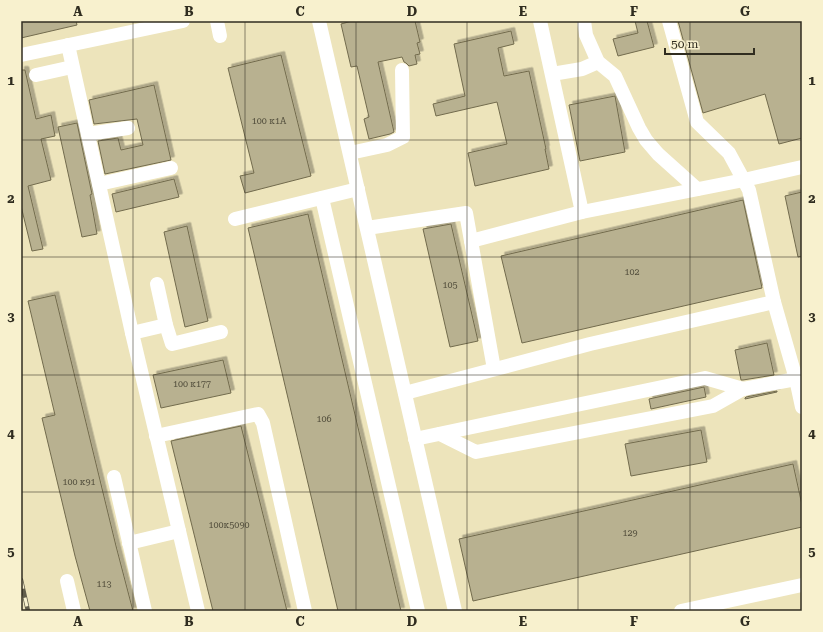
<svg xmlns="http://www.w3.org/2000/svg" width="823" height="632" viewBox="0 0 823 632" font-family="'Roboto Serif',serif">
  <defs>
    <filter id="shadow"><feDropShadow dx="3.5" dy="-3.5" stdDeviation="0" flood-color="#0004"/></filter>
  </defs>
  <rect width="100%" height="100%" fill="#f8f1ce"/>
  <rect fill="#ede4bb" x="21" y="21" width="781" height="590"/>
  <g fill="#b8b190" stroke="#726b4d" filter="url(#shadow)">
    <polygon points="21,21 76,21 77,25 21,38"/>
    <polygon points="352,21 415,21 420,42 417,43 420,54 415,55 417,64 409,66 406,63 404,62 402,57 378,62 394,132 390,134 369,139 364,119 369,117 357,66 351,67 341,24"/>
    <polygon points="635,21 647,21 654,47 618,56 613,39 638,33"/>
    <polygon points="678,21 802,21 802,138 779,144 765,94 703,113"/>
    <polygon points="511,31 514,44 498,48 504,76 529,71 546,149 545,149 549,169 475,186 468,153 507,144 497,102 436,116 433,104 465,96 454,44"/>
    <polygon points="281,55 311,176 245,193 240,176 254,173 228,68"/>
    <polygon points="21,70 25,70 36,119 51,115 55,136 41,139 51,180 28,186 43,249 32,251 21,206"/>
    <polygon points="154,85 171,160 105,174 98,141 118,138 121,150 143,145 137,119 94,124 89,100"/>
    <polygon points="615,96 625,152 580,161 569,105"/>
    <polygon points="77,123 92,194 90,195 97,234 82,237 58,127"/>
    <polygon points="174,179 179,197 116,212 112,194"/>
    <polygon points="802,192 802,256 798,257 785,196"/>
    <polygon points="743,200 762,288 522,343 501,256"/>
    <polygon points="308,214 401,611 338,611 248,228"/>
    <polygon points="451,224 478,341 450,347 423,229"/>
    <polygon points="187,226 208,321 185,327 164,232"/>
    <polygon points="55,295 116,546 133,611 90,611 75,556 42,418 55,415 28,301"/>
    <polygon points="767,343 774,375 743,380 741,380 735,350"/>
    <polygon points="223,360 231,393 161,408 153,375"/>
    <polygon points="704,387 706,397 651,409 649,399"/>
    <polygon points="777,391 777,392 745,399 745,398 746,397"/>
    <polygon points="241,426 287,611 213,611 171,441"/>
    <polygon points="701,430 707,462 631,476 625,444"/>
    <polygon points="793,464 802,505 802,527 473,601 459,539"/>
  </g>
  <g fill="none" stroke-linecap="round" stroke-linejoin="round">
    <g stroke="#fff" stroke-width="14">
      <polyline points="217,21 220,36"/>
      <polyline points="319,21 455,611"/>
      <polyline points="540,21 582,212"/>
      <polyline points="584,21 586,35 598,62 615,76 639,128 646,140 658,154 697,189"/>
      <polyline points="669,21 697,122 729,153 749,190 774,302 796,379 802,407"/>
      <polyline points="68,45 132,333 198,611"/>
      <polyline points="21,55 183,21"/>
      <polyline points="552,74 582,69 598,62"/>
      <polyline points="36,75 72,67"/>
      <polyline points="88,134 128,128"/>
      <polyline points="350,153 387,145 403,137 402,70"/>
      <polyline points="99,184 171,168"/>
      <polyline points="322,198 418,611"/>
      <polyline points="235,219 358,189"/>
      <polyline points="367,228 466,213 494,369"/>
      <polyline points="471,241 582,212 744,180 802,167"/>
      <polyline points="157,284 166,325 172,344 221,332"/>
      <polyline points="132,333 166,325"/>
      <polyline points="405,393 590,344 774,302"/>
      <polyline points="440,434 476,452 713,406 743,389 796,379"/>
      <polyline points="156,436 258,414 263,423 305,611"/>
      <polyline points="415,439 705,378 743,389"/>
      <polyline points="114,477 145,611"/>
      <polyline points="129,543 179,531"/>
      <polyline points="67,581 74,611"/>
      <polyline points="681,611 802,585"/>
    </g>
    <g stroke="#615d4b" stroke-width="4.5">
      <polyline id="rail" points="21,580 28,611"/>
    </g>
    <use href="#rail" stroke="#f8f1ce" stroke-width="3" stroke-dasharray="9" stroke-linecap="butt"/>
  </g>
  <path fill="none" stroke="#302d20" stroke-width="1" stroke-opacity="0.55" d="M 133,21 L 133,611M 245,21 L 245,611M 356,21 L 356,611M 467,21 L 467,611M 578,21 L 578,611M 690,21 L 690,611M 21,140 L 802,140M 21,257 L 802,257M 21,375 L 802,375M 21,492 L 802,492"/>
  <g text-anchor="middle" stroke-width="3" stroke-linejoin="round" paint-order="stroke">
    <g font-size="9" fill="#524e3c">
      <text x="269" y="124">100 к1А</text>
      <text x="632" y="275">102</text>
      <text x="450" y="288">105</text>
      <text x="192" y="387">100 к177</text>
      <text x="324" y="422">106</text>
      <text x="79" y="485">100 к91</text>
      <text x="229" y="528">100к5090</text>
      <text x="630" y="536">129</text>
      <text x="104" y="587">113</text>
    </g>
  </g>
  <rect width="823" height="632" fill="none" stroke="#f8f1ce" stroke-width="44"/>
  <path d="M665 48v6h89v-6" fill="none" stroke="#302d20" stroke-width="2"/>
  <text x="671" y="48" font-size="12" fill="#302d20" stroke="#f8f1ce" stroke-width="3" paint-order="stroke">50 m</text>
  <rect x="22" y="22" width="779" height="588" fill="none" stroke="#302d20" stroke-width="1.5"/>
  <g font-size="13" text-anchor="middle" font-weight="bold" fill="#302d20">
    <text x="78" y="16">A</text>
    <text x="189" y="16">B</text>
    <text x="300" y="16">C</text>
    <text x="412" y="16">D</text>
    <text x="523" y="16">E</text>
    <text x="634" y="16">F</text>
    <text x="745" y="16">G</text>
    <text x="11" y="85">1</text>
    <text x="812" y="85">1</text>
    <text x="11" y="203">2</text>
    <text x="812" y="203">2</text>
    <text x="11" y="321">3</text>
    <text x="812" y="321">3</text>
    <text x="11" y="438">4</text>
    <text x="812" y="438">4</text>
    <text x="11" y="556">5</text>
    <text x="812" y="556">5</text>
    <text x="78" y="626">A</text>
    <text x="189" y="626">B</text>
    <text x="300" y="626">C</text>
    <text x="412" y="626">D</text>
    <text x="523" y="626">E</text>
    <text x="634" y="626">F</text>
    <text x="745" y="626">G</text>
  </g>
</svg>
